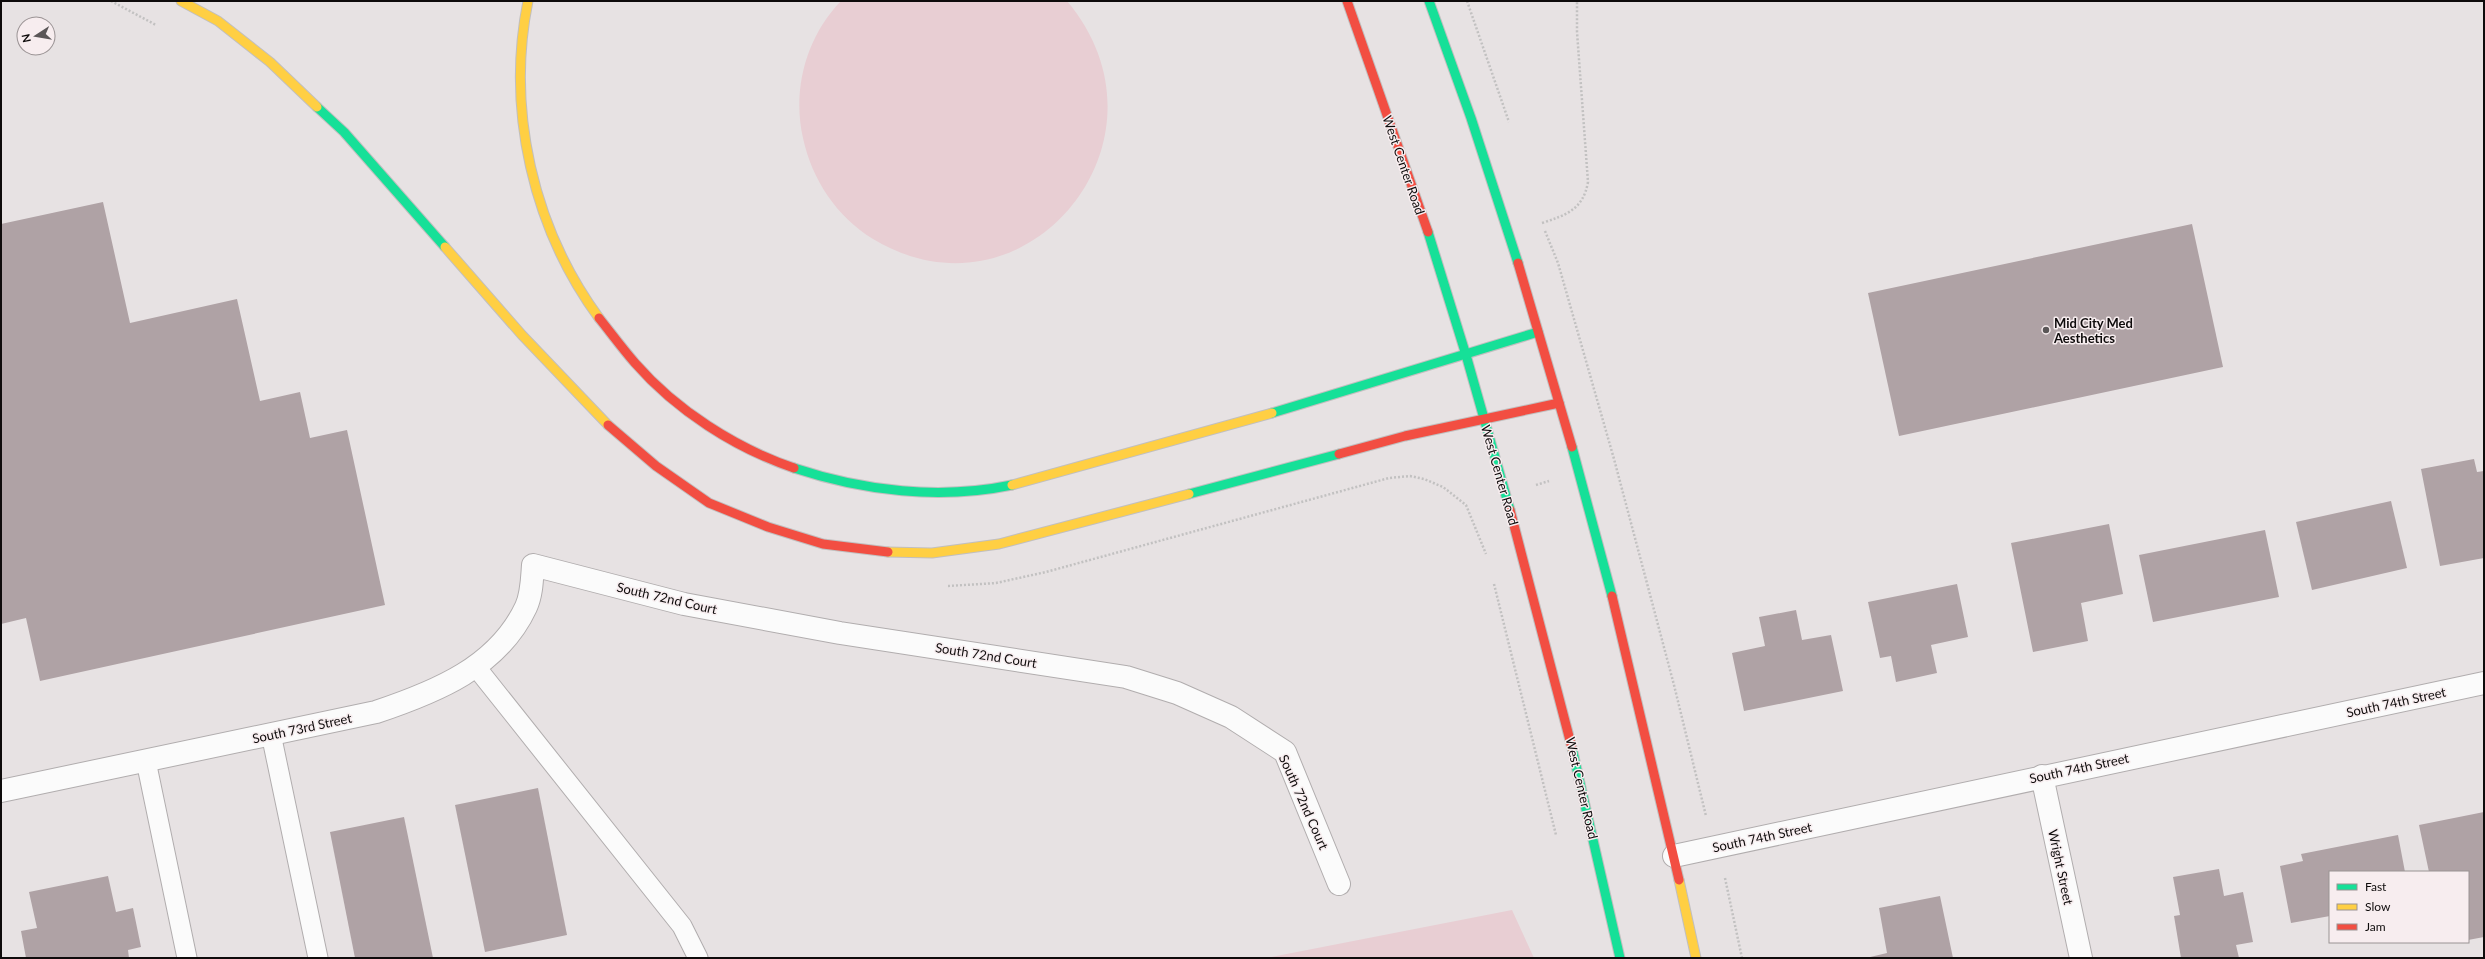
<svg xmlns="http://www.w3.org/2000/svg" width="2485" height="959" viewBox="0 0 2485 959" font-family="Lato,sans-serif">
  <rect width="100%" height="100%" fill="#e7e2e3"/>
  <g fill="#e8ced3">
    <path d="M 841,1 L 1067,1 C 1184,140 1026,331 873,239 C 837,217 812,180 803,138 C 792,90 806,37 841,1 Z"/>
    <polygon points="1512,910 1534,958 1266,958"/>
  </g>
  <g fill="#afa2a5">
    <polygon points="103,202 130,323 237,299 260,401 300,392 310,438 347,430 385,605 40,681 26,618 1,624 1,224"/>
    <polygon points="2192,224 2223,367 1899,436 1868,293"/>
    <polygon points="2474,459 2477,472 2484,471 2484,558 2440,566 2421,469"/>
    <polygon points="2391,501 2407,568 2312,590 2296,522"/>
    <polygon points="2109,524 2123,594 2081,603 2088,641 2033,652 2011,543"/>
    <polygon points="2265,530 2279,597 2153,622 2139,555"/>
    <polygon points="1957,584 1968,637 1931,645 1937,673 1896,682 1891,656 1880,658 1868,602"/>
    <polygon points="1796,610 1802,640 1831,635 1843,691 1744,711 1732,653 1765,646 1759,617"/>
    <polygon points="538,788 567,935 485,952 455,805"/>
    <polygon points="2484,812 2484,937 2468,940 2468,872 2429,872 2419,825"/>
    <polygon points="404,817 433,958 355,958 330,832"/>
    <polygon points="2398,835 2405,872 2330,872 2330,916 2291,923 2280,866 2303,861 2301,854"/>
    <polygon points="2219,869 2224,896 2243,892 2253,942 2236,945 2239,958 2181,958 2174,916 2180,915 2173,877"/>
    <polygon points="108,876 116,912 133,908 141,947 128,950 129,958 26,958 21,931 37,928 29,892"/>
    <polygon points="1940,896 1953,958 1866,958 1887,953 1879,908"/>
  </g>
  <g fill="none" stroke-linecap="round" stroke-linejoin="round">
    <g stroke="#b1adae" stroke-width="21">
      <g id="lane">
        <polyline points="476,667 682,926 698,958"/>
        <polyline points="271,734 318,958"/>
        <polyline points="146,761 187,958"/>
      </g>
    </g>
    <g stroke="#b1adae" stroke-width="24">
      <g id="street">
        <polyline points="2042,776 2081,958"/>
        <path d="M 1,791 L 376,712 C 436,692 498,667 526,607 C 532,594 532,578 533,565 L 684,604 L 840,633 L 1126,677 L 1177,693 L 1231,717 L 1285,752 L 1339,884"/>
        <polyline points="1674,856 2484,683"/>
      </g>
    </g>
    <g stroke="#c1bfbf" stroke-width="11">
      <g id="fast">
        <polyline points="1429,1 1471,118 1518,263"/>
        <polyline points="317,107 344,132 445,247"/>
        <polyline points="1428,232 1466,355 1510,510"/>
        <polyline points="1272,413 1538,332"/>
        <polyline points="1572,447 1612,596"/>
        <path d="M 794,468 C 863,491 940,500 1012,485"/>
        <polyline points="1189,494 1339,454"/>
        <polyline points="1572,748 1620,958"/>
      </g>
    </g>
    <g stroke="#c1bfbf" stroke-width="11">
      <g id="slow">
        <polyline points="181,1 218,21 270,62 317,107"/>
        <path d="M 528,1 C 506,110 533,228 599,318"/>
        <polyline points="445,247 522,335 608,425"/>
        <polyline points="1012,485 1272,413"/>
        <polyline points="888,552 932,553 999,544 1189,494"/>
        <polyline points="1679,880 1696,958"/>
      </g>
    </g>
    <g stroke="#c1bfbf" stroke-width="11">
      <g id="jam">
        <polyline points="1347,1 1428,232"/>
        <polyline points="1518,263 1572,447"/>
        <path d="M 599,318 C 611,333 622,348 635,363 C 676,410 735,448 794,468"/>
        <polyline points="608,425 656,466 709,503 768,527 823,544 888,552"/>
        <polyline points="1339,454 1405,436 1559,403"/>
        <polyline points="1510,510 1572,748"/>
        <polyline points="1612,596 1679,880"/>
      </g>
    </g>
    <g stroke="#c2c1c1" stroke-width="2.5" stroke-dasharray="2 2" stroke-linecap="butt">
      <polyline points="111,1 156,25"/>
      <polyline points="1467,1 1509,122"/>
      <path d="M 1542,223 C 1566,215 1583,210 1588,182 L 1577,32 L 1577,1"/>
      <polyline points="1545,231 1558,263 1614,459 1674,685 1706,816"/>
      <polyline points="1536,485 1549,481"/>
      <polyline points="1494,584 1556,835"/>
      <polyline points="948,586 996,583 1046,572 1389,478 1410,476 1424,479 1443,487 1466,505 1486,554"/>
      <polyline points="1725,878 1742,958"/>
    </g>
    <use href="#lane" stroke="#fbfbfb" stroke-width="19"/>
    <use href="#street" stroke="#fbfbfb" stroke-width="22"/>
    <use href="#fast" stroke="#16e098" stroke-width="9"/>
    <use href="#slow" stroke="#ffcf43" stroke-width="9"/>
    <use href="#jam" stroke="#f24e42" stroke-width="9"/>
  </g>
  <circle fill="#5a5657" stroke="#f7edef" stroke-width="1.5" cx="2046" cy="330" r="4"/>
  <g text-anchor="middle" stroke-width="3" stroke-linejoin="round" paint-order="stroke">
    <g font-size="13" fill="#0e0b0b" stroke="#f7edef">
      <text transform="translate(1404 165) rotate(71)" y="5">West Center Road</text>
      <text transform="translate(1500 475) rotate(74)" y="5">West Center Road</text>
      <text transform="translate(667 598) rotate(13)" y="5">South 72nd Court</text>
      <text transform="translate(986 655) rotate(9)" y="5">South 72nd Court</text>
      <text transform="translate(2396 702) rotate(-12)" y="5">South 74th Street</text>
      <text transform="translate(302 728) rotate(-12)" y="5">South 73rd Street</text>
      <text transform="translate(2079 768) rotate(-12)" y="5">South 74th Street</text>
      <text transform="translate(1582 788) rotate(77)" y="5">West Center Road</text>
      <text transform="translate(1304 802) rotate(66)" y="5">South 72nd Court</text>
      <text transform="translate(1762 837) rotate(-12)" y="5">South 74th Street</text>
      <text transform="translate(2061 867) rotate(78)" y="5">Wright Street</text>
    </g>
    <g font-size="13" font-weight="bold" fill="#0e0b0b" stroke="#f7edef" text-anchor="start">
      <text x="2054" y="328">Mid City Med<tspan x="2054" dy="15">Aesthetics</tspan></text>
    </g>
  </g>
  <rect width="2485" height="959" fill="none" stroke="#0e0b0b" stroke-width="4"/>
  <rect x="2329" y="871" width="140" height="72" fill="#f7edef" stroke="#9a9394"/>
  <rect x="2337" y="884" width="20" height="6" fill="#16e098" stroke="#9a9394"/>
  <text x="2365" y="891" font-size="12" fill="#0e0b0b">Fast</text>
  <rect x="2337" y="904" width="20" height="6" fill="#ffcf43" stroke="#9a9394"/>
  <text x="2365" y="911" font-size="12" fill="#0e0b0b">Slow</text>
  <rect x="2337" y="924" width="20" height="6" fill="#f24e42" stroke="#9a9394"/>
  <text x="2365" y="931" font-size="12" fill="#0e0b0b">Jam</text>
  <g transform="translate(36 36) rotate(258)"><circle r="19" fill="#f7edef" stroke="#9a9394"/>
  <path d="M0-3L7 15L0 10L-7 15Z" fill="#5a5657"/>
  <text y="-6" font-size="11" font-weight="bold" text-anchor="middle" fill="#0e0b0b">N</text>
  </g>
</svg>
